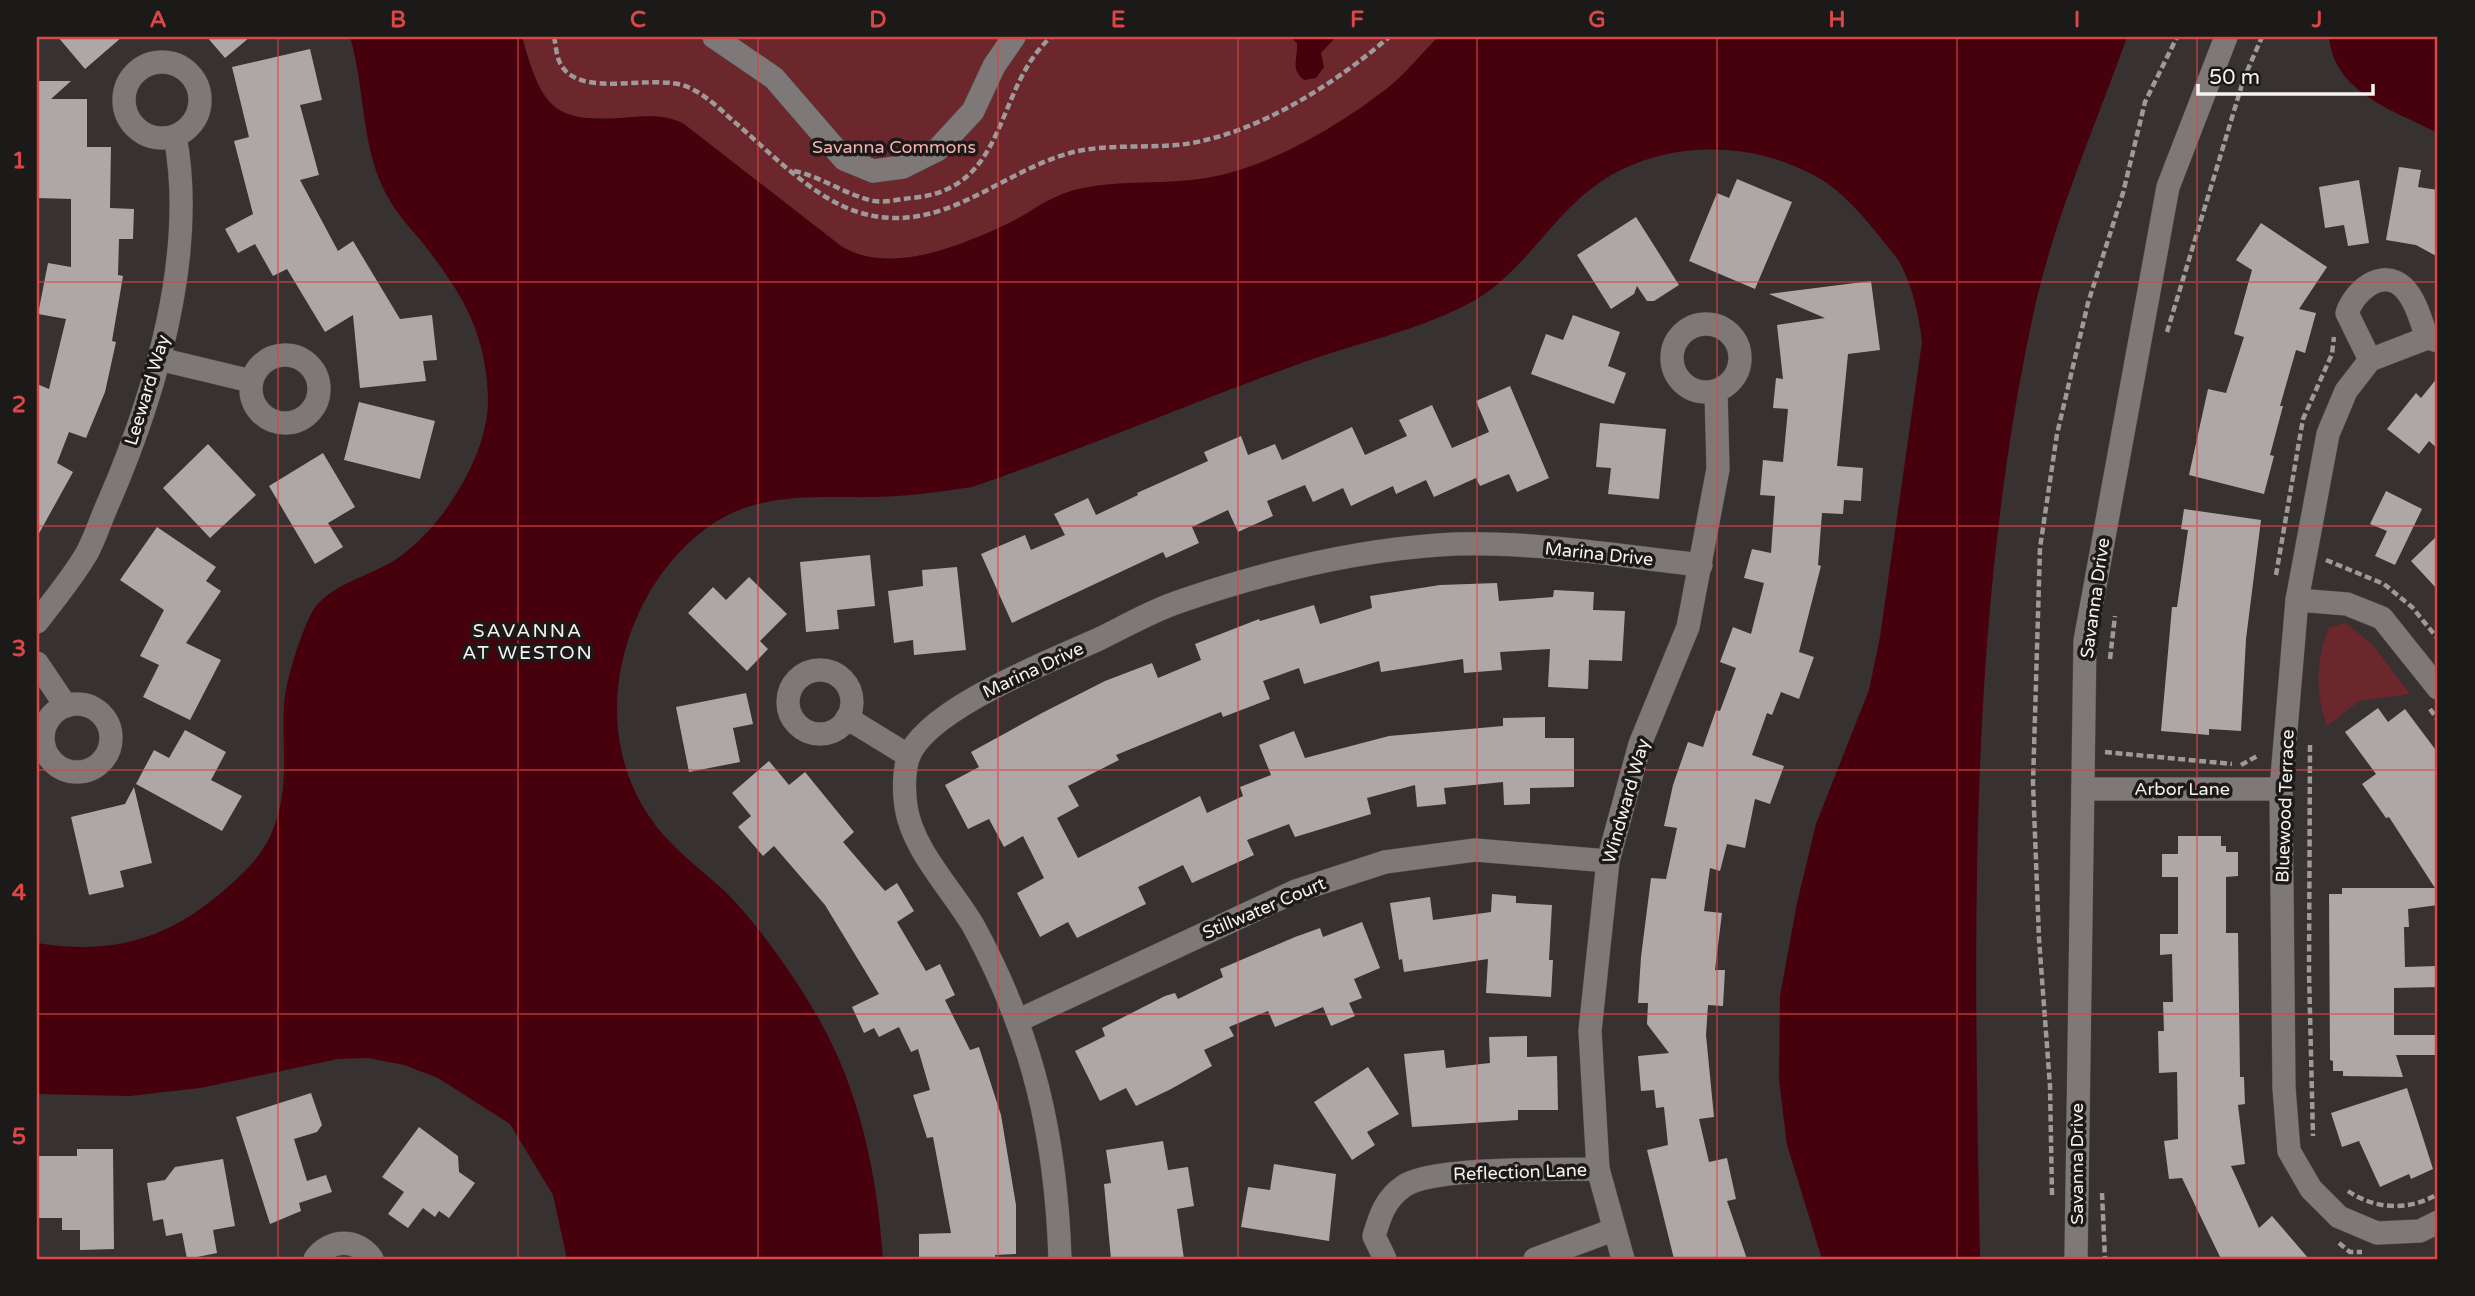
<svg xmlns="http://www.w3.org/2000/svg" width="2475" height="1296" viewBox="0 0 2475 1296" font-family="'Varela Round',sans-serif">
  <rect width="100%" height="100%" fill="#373131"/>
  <g fill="#6b272b">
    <path d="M 522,37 L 1438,37 C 1422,53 1407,72 1390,86 C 1341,125 1268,168 1206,178 C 1161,186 1112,178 1068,192 C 1046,199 1028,214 1007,224 C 960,246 889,276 841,246 L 684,124 C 666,115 652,116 632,117 C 553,124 543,110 522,37 Z"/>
    <path d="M 2346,623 L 2372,644 L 2410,694 L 2359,701 L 2327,726 C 2315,692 2316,660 2329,627 Z"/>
  </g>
  <g fill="#47010d">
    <path d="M 350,37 L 522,37 C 543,110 553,124 632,117 C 652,116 666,115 684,124 L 841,246 C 889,276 960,246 1007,224 C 1028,214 1046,199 1068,192 C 1112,178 1161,186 1206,178 C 1268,168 1341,125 1390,86 C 1407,72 1422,53 1438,37 L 2127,37 C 2096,125 2057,211 2036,302 C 1966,617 1974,939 1980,1259 L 1822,1259 L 1787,1145 L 1779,1080 L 1780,996 L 1797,903 L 1816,824 L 1869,690 L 1880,637 L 1922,342 C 1919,315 1913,289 1901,265 C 1896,255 1887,246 1880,237 C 1863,216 1843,192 1819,178 C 1755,141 1669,139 1605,179 C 1551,213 1524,276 1466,305 C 1415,331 1358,343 1304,362 C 1193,402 1084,449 972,487 C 940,492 909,496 877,497 C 832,498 782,493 739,510 C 692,529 657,572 637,617 C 603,693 611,783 672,844 C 693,866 718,882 738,905 C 768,939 796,979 819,1019 C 861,1094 877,1175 883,1259 L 567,1259 L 553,1195 L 510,1124 L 438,1078 L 404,1065 L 368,1058 L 338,1059 L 200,1088 L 130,1096 L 37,1094 L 37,943 C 114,956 171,938 229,886 C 258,860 273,842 281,802 C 287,770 282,738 284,706 C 285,682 300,636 311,614 C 325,586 370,576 395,560 C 442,529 489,455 488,398 C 486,332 462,293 422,242 C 411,229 398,215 389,199 C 360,150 366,90 350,37 Z"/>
    <path d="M 1290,37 L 1336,37 L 1321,53 L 1324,67 L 1316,78 L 1304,80 C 1290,69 1298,59 1297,43 Z"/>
    <path d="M 2329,37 L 2438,37 L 2438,133 C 2395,111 2334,93 2329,37 Z"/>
  </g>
  <g fill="#afa7a7">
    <polygon points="58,37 122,37 85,69"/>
    <polygon points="207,37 250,37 225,58"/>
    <polygon points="310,49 322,100 300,105 319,175 300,180 338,251 353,241 400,319 432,315 437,360 423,361 426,381 360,388 353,315 325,332 287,269 273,276 255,244 238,253 225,229 253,214 234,141 249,137 232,67"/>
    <polygon points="37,81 71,81 51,99 87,99 87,147 111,147 110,208 134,209 133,239 119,239 118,275 123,276 112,341 116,342 105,392 86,438 69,432 57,463 73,472 37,537 37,384 49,389 66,319 38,314 48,263 71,267 71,199 37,198"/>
    <polygon points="2399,167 2421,170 2418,187 2438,190 2438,257 2416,245 2386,240"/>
    <polygon points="1737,179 1792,202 1755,289 1689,261 1717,193 1729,198"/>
    <polygon points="2359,180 2369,243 2348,246 2344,225 2325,228 2319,187"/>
    <polygon points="1636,217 1679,285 1654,301 1647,301 1637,286 1634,294 1611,309 1577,255"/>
    <polygon points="2261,223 2327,267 2299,309 2316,313 2305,353 2296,350 2280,406 2283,406 2270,455 2274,456 2264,494 2189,475 2208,389 2226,393 2244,337 2234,334 2252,270 2236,260"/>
    <polygon points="1871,281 1880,350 1848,354 1837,466 1863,468 1861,501 1844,500 1843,514 1822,513 1818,565 1821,566 1799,652 1814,657 1799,699 1781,692 1772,715 1767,713 1752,755 1784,766 1770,804 1755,799 1745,848 1727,844 1720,871 1710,868 1704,911 1722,913 1715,970 1725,970 1723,1006 1708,1005 1706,1035 1714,1117 1699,1119 1709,1162 1727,1158 1736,1199 1727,1201 1747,1259 1674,1259 1647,1150 1668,1145 1664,1107 1656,1108 1654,1090 1641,1091 1638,1056 1669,1053 1647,1024 1648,1003 1638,1003 1641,957 1651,878 1666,879 1677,828 1664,826 1673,785 1688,742 1703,747 1716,710 1720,711 1736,668 1720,662 1733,627 1751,634 1764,583 1744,578 1752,549 1771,553 1775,496 1760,495 1763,460 1783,462 1788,409 1773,408 1776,378 1783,379 1777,325 1825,318 1769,294"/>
    <polygon points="1573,315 1620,332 1608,366 1626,373 1614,404 1531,374 1546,334 1563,340"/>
    <polygon points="2438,377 2438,449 2429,441 2419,454 2387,429 2416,393 2421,398"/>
    <polygon points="1510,386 1549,478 1517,492 1509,474 1480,486 1476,478 1434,497 1426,480 1396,494 1393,486 1351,506 1343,488 1313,502 1305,485 1267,501 1273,516 1238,532 1228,510 1192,527 1199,543 1166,558 1163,552 1012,623 981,554 1025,535 1031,550 1065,535 1054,514 1088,498 1096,515 1138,495 1137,493 1208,461 1204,452 1241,436 1248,455 1275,444 1282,460 1352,427 1365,455 1407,436 1399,420 1432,405 1452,448 1489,432 1476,401"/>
    <polygon points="359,402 435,421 420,479 344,460"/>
    <polygon points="1600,423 1666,429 1659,499 1608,494 1611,468 1596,467"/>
    <polygon points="208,444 256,495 210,538 163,488"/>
    <polygon points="323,453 355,507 328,523 343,547 315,564 269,486"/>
    <polygon points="2386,491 2422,509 2395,565 2375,556 2387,531 2370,524"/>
    <polygon points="2184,509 2261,520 2246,639 2241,731 2209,729 2209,735 2161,731 2172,607 2177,607 2188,530 2181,529"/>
    <polygon points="157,527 216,567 206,581 221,591 186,643 221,660 190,720 143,697 159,665 140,656 164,610 120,580"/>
    <polygon points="2438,535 2438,590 2411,561"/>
    <polygon points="870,555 875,606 837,610 839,629 806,632 800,562"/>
    <polygon points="957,567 966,650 914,655 913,640 894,643 888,591 923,586 922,570"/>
    <polygon points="749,577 787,614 760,641 768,649 747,671 688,613 713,587 726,600"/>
    <polygon points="1497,583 1499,601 1553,597 1554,590 1594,592 1593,610 1625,611 1622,661 1589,660 1588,689 1548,687 1550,649 1500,652 1502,670 1464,673 1463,659 1381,672 1379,661 1304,684 1299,668 1263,681 1270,699 1223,717 1221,712 1116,755 1119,760 1068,786 1079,806 1057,818 1078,858 1200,796 1207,813 1243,796 1240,787 1271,775 1259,745 1294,731 1305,758 1389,736 1503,726 1503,718 1545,717 1545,738 1574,738 1574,787 1530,788 1530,804 1504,805 1503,782 1444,788 1446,804 1417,807 1415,785 1367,798 1371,814 1295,837 1289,824 1247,840 1254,855 1192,883 1183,865 1138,887 1146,904 1077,938 1068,922 1040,937 1017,893 1044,878 1023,836 1004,847 989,819 968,829 945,785 979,767 971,752 1042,713 1105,681 1152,663 1158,678 1201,660 1195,644 1259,619 1260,621 1314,605 1320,624 1372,608 1370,596 1440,585"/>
    <polygon points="746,693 753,724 733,728 740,762 689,772 676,707"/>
    <polygon points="2378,708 2388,722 2405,709 2438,753 2438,905 2408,909 2409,927 2404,927 2405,967 2438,966 2438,987 2394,988 2394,1035 2438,1035 2438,1055 2396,1055 2403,1077 2343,1076 2343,1071 2333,1071 2333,1061 2330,1060 2329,894 2342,894 2342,888 2435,888 2389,817 2386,818 2362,784 2376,774 2345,732"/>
    <polygon points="185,730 226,752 211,780 242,796 222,831 136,784 154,750 169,758"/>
    <polygon points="769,761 789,785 805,772 854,832 843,842 885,891 897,883 914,911 897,922 926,971 940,964 955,995 945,1000 970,1050 979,1047 1001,1115 1016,1205 1016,1254 995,1255 996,1259 919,1259 919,1234 951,1233 933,1137 927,1138 913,1095 930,1090 918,1049 911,1052 899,1027 879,1037 874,1028 864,1033 852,1007 879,994 825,905 774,846 763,856 738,827 751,816 732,793"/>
    <polygon points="134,787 152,863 120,871 124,887 89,895 71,817 125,804"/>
    <polygon points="2178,836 2221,836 2221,846 2226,846 2226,852 2238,852 2238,876 2226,877 2226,933 2238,933 2240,1077 2244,1077 2245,1104 2238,1105 2245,1164 2231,1166 2259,1228 2272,1216 2309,1259 2221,1259 2182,1178 2169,1179 2164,1141 2178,1139 2177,1072 2159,1073 2158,1031 2164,1031 2163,1002 2173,1002 2172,954 2160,955 2160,934 2178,934 2178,877 2162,877 2162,854 2178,854"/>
    <polygon points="1492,894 1516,896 1516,903 1552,905 1549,960 1553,960 1551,997 1486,993 1488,959 1404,972 1402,959 1399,960 1390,903 1430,897 1433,920 1491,912"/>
    <polygon points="1362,922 1380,968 1354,979 1362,998 1349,1003 1355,1016 1331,1026 1323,1007 1275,1027 1268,1011 1229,1027 1234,1036 1204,1050 1212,1066 1171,1089 1136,1106 1126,1088 1100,1101 1075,1051 1105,1036 1102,1028 1165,996 1175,993 1178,999 1223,977 1220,969 1295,937 1320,928 1323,937"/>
    <polygon points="1527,1036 1527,1057 1557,1056 1558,1110 1518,1110 1518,1120 1412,1127 1404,1054 1444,1050 1446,1068 1490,1063 1489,1037"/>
    <polygon points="1368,1067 1399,1114 1367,1132 1375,1145 1352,1160 1314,1102"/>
    <polygon points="2407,1088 2433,1169 2411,1179 2409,1174 2380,1187 2359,1141 2342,1147 2331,1113"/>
    <polygon points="311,1093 322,1125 317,1132 294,1139 307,1181 326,1175 332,1192 299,1203 301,1211 270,1224 236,1117"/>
    <polygon points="419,1127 458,1156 459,1172 475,1183 449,1218 439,1211 435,1217 423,1208 408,1228 388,1214 404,1192 382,1177"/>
    <polygon points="1163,1141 1168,1170 1188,1167 1194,1206 1177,1209 1184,1259 1111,1259 1104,1184 1111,1183 1106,1150"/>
    <polygon points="77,1149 113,1149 114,1249 80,1250 80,1230 62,1230 62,1218 39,1218 39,1156 77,1156"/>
    <polygon points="223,1159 235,1226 213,1230 217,1253 187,1259 182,1233 166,1236 163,1219 153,1221 147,1183 165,1180 175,1167"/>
    <polygon points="1274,1164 1336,1174 1329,1241 1241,1227 1248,1187 1270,1190"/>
  </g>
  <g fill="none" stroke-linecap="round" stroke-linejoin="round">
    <g stroke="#524d4c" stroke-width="24">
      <g id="street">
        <polyline points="714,37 774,78 844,159 873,171 903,167 937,150 973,111 994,66 1014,37"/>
        <circle cx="162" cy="100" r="38"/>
        <circle cx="1706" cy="358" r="34"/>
        <polyline points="2438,341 2427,338 2370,360 2346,391 2328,434 2297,600 2281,789 2284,1088 2289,1151 2311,1189 2339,1217 2377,1233 2420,1231 2438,1222"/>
        <circle cx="285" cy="389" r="34"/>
        <polyline points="159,359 251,381"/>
        <path d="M 2370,360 L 2347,313 C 2354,292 2381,267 2403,287 C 2416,300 2421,321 2427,338"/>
        <polyline points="2297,600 2347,604 2382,618 2438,688"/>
        <path d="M 37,622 C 54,600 73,577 87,553 C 96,536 102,516 110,499 C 156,392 197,252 175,136"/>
        <polyline points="37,663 66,706"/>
        <circle cx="820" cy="702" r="32"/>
        <circle cx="77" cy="738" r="34"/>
        <polyline points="847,718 909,756"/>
        <polyline points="2083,789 2281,789"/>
        <polyline points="1019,1020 1296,891 1385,862 1475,850 1608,861"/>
        <path d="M 315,1259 C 330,1238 358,1238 372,1259"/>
        <path d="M 1060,1259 C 1056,1136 1033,1036 974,927 C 952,889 913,851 906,807 C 904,792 904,772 908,758 C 925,709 1053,660 1099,639 C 1126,626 1153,610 1181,601 C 1263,573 1352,551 1438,545 C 1520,539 1619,556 1701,565"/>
        <path d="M 1385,1259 L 1374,1236 C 1380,1216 1385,1199 1404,1186 C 1433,1166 1558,1170 1598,1169"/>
        <polyline points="1535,1259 1613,1230"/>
        <polyline points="1623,1259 1598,1169 1590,1031 1608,861 1640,744 1688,627 1718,469 1716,391"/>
        <polyline points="2076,1259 2085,641 2168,187 2226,37"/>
      </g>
    </g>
    <g stroke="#9f9a9a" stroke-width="4.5" stroke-dasharray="7 3.5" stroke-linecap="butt">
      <path d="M 554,37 C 556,45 556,55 560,63 C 579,101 653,72 688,87 C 704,94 718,107 731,119 C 767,149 812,198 858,212 C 940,238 997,173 1070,153 C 1107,143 1148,149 1186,144 C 1258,133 1335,84 1389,37"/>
      <path d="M 794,171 C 823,177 845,195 874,201 C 886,203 900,199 912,198 C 1010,189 993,89 1051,37"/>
      <polyline points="2167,332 2244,78 2262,37"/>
      <polyline points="2326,560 2384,584 2412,607 2438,639"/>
      <polyline points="2276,575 2303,419 2332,354 2334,337"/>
      <polyline points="2110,659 2115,616"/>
      <polyline points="2430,709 2438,720"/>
      <polyline points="2310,745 2309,972 2313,1136"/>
      <polyline points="2105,752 2232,764"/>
      <polyline points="2241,765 2259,755"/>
      <path d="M 2348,1191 C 2376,1210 2409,1211 2438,1194"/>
      <polyline points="2102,1193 2105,1259"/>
      <polyline points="2052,1195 2050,1086 2039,939 2033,783 2040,548 2057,434 2088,303 2123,193 2145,102 2177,37"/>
      <polyline points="2339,1243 2350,1252 2362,1252"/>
    </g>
    <use href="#street" stroke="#7f7878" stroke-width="23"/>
  </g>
  <path fill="none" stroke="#db4646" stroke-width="2" stroke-opacity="0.55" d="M 278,37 L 278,1259M 518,37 L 518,1259M 758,37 L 758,1259M 998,37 L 998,1259M 1238,37 L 1238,1259M 1477,37 L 1477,1259M 1717,37 L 1717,1259M 1957,37 L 1957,1259M 2197,37 L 2197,1259M 37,282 L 2438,282M 37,526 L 2438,526M 37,770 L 2438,770M 37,1014 L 2438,1014"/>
  <g text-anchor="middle" stroke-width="7" stroke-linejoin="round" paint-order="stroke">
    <g font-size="18" fill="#f3b1b0" stroke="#1c1919">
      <text x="894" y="153">Savanna Commons</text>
    </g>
    <g font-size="18" fill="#f6f2f2" stroke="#1c1919">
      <text transform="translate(147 390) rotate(-73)" y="6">Leeward Way</text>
      <text transform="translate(1599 554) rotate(6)" y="6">Marina Drive</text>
      <text transform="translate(2095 598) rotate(-82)" y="6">Savanna Drive</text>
      <text transform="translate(1033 670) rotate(-25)" y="6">Marina Drive</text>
      <text x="2182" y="795">Arbor Lane</text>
      <text transform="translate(1626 801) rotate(-74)" y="6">Windward Way</text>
      <text transform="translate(2285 806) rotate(-88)" y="6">Bluewood Terrace</text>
      <text transform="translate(1264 908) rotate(-23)" y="6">Stillwater Court</text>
      <text transform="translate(2077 1164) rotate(-90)" y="6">Savanna Drive</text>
      <text transform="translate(1520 1172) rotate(-2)" y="6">Reflection Lane</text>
    </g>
    <g font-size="19" letter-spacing="2" fill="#f6f2f2" stroke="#1c1919">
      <text x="528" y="637">SAVANNA<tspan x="528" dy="22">AT WESTON</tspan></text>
    </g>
  </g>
  <rect width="2475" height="1296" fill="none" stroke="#1c1919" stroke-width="77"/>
  <path d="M2198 84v10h175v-10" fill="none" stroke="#f6f2f2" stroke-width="3.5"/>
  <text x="2209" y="84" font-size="21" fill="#f6f2f2" stroke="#1c1919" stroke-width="5" paint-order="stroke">50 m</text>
  <rect x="38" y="38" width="2398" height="1220" fill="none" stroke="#db4646" stroke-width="2.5"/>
  <g font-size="23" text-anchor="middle" font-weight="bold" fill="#db4646">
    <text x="158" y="27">A</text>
    <text x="398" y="27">B</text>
    <text x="638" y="27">C</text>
    <text x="878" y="27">D</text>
    <text x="1118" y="27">E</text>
    <text x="1357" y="27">F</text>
    <text x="1597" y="27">G</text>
    <text x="1837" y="27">H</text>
    <text x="2077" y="27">I</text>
    <text x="2317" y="27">J</text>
    <text x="19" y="168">1</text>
    <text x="19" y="412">2</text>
    <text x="19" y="656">3</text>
    <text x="19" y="900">4</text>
    <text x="19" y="1144">5</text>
  </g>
</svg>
